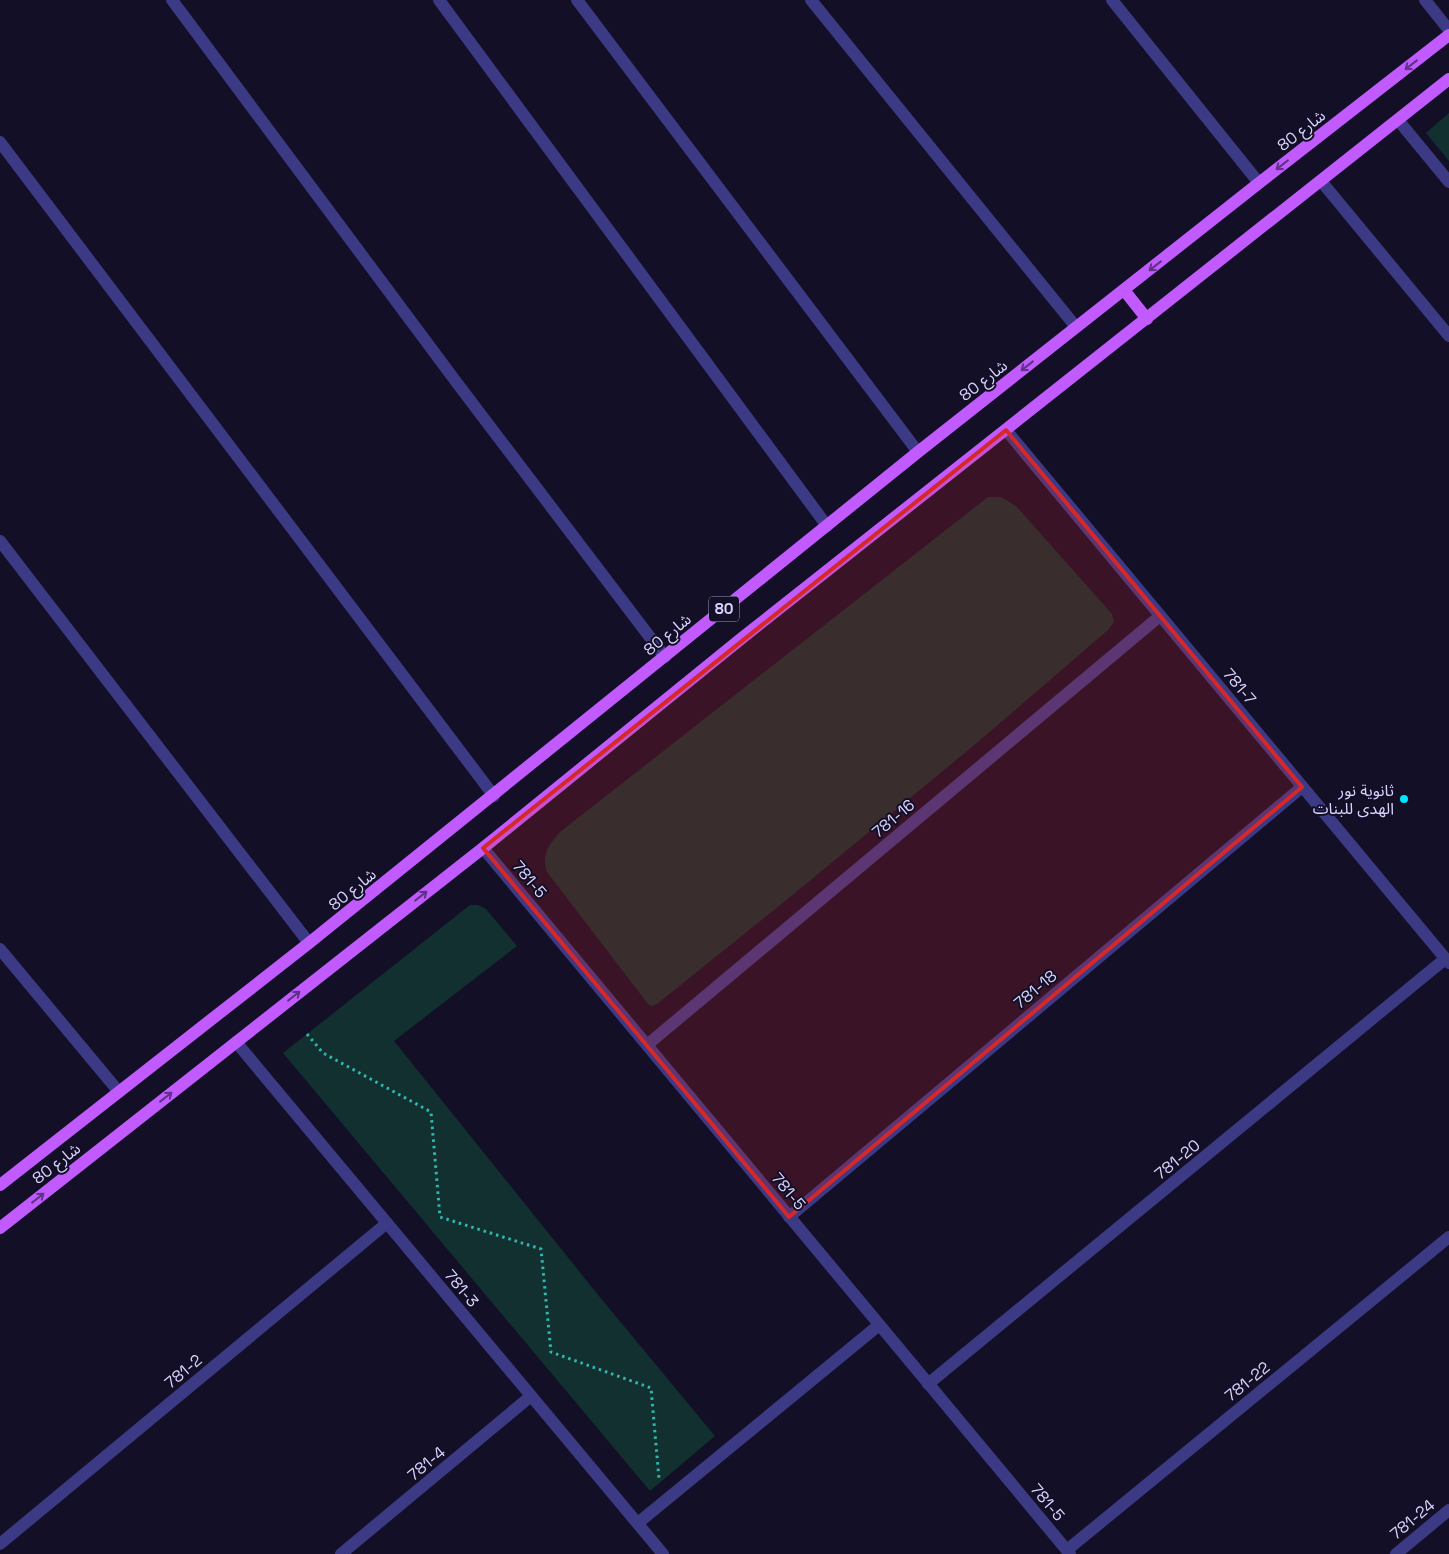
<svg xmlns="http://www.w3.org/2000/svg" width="1449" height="1554" viewBox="0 0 1449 1554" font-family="'Space Grotesk','Noto Sans Arabic',sans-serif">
  <rect width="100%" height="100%" fill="#130f26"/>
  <g fill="#12302f">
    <polygon points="1449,113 1449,161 1426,133"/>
    <path d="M 988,497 L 1001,497 L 1016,506 L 1112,614 L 1114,622 L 1108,630 L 978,742 L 795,893 L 657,1004 L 652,1006 L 648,1004 L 547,872 C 541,856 549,844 560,832 Z"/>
    <polygon points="470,905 478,905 486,909 517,946 394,1041 599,1296 715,1436 650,1491 283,1053"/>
  </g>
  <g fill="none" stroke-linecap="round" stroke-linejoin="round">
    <polyline stroke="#2fb8b0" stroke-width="3" stroke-dasharray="2.5 4" stroke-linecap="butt" points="307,1034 323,1053 431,1112 440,1217 541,1249 551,1352 651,1388 659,1479"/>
    <g stroke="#3d3a85" stroke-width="12">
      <polyline points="1398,120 1449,182"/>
      <polyline points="1321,181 1449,336"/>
    </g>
    <g stroke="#3d3a85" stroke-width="12">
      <polyline points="172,0 457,383 665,657"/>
      <polyline points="439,0 827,526"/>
      <polyline points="577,0 918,452"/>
      <polyline points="811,0 1076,327"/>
      <polyline points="1112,0 1259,183"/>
      <polyline points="1425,0 1449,30"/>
      <polyline points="0,142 494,796"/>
      <polyline points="1006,430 1449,963"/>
      <polyline points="0,541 309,943"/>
      <polyline points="483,848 1070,1554"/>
      <polyline points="0,949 119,1092"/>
      <polyline points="236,1042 663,1554"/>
      <polyline points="647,1045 1160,616"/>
      <polyline points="789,1217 1302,787"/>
      <polyline points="928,1384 1445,959"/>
      <polyline points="638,1523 879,1325"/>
      <polyline points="0,1544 387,1223"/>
      <polyline points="1067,1550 1449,1237"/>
      <polyline points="341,1554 531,1396"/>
      <polyline points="1396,1554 1449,1510"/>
    </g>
    <g stroke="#c25bff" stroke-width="12">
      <polyline points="1124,290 1147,319"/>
      <polyline points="0,1185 309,943 918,452 1259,183 1449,35"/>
      <polyline points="0,1228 483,848 742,638 1449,79"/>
    </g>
  </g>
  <defs><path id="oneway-shaft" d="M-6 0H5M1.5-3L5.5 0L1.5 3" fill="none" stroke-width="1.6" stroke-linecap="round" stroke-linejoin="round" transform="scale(1.25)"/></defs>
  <g stroke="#623188">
    <use href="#oneway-shaft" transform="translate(1411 65) rotate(142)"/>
    <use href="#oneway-shaft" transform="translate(1282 165) rotate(142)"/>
    <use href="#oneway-shaft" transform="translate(1155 266) rotate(142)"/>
    <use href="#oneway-shaft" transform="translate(1027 366) rotate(142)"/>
    <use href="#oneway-shaft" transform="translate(421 896) rotate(-38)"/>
    <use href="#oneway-shaft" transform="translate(294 996) rotate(-38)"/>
    <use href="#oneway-shaft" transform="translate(166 1097) rotate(-38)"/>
    <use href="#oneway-shaft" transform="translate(38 1198) rotate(-38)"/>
  </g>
  <path fill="#d62828" fill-opacity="0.2" stroke="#d62828" stroke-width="4" stroke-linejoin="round" d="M 1006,430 L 1302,787 L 789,1217 L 483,848 Z"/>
  <circle fill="#00e5ff" stroke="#130f26" stroke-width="2" cx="1404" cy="799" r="5"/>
  <g text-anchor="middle" stroke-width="4" stroke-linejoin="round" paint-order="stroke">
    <rect fill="#130f26" stroke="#9e99be" stroke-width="1" x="709" y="596.5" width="30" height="25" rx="4"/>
    <g font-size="15" font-weight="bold" fill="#d9d4ff">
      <text x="724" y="614">80</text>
    </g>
    <g font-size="16" fill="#d9d4ff" stroke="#130f26">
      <text transform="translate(1301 130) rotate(-38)" y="6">شارع 80</text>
      <text transform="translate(983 380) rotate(-38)" y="6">شارع 80</text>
      <text transform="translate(667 634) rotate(-39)" y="6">شارع 80</text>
      <text transform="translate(1240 686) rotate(50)" y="6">781-7</text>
      <text transform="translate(893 818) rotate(-40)" y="6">781-16</text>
      <text transform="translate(530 879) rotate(50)" y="6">781-5</text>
      <text transform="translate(352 889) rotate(-39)" y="6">شارع 80</text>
      <text transform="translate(1035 989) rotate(-40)" y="6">781-18</text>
      <text transform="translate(1177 1159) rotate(-39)" y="6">781-20</text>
      <text transform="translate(56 1163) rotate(-38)" y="6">شارع 80</text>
      <text transform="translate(789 1191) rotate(50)" y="6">781-5</text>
      <text transform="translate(462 1288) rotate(50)" y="6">781-3</text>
      <text transform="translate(183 1371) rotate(-40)" y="6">781-2</text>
      <text transform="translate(1247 1381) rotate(-39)" y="6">781-22</text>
      <text transform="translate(426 1463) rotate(-40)" y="6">781-4</text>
      <text transform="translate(1048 1502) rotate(50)" y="6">781-5</text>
      <text transform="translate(1412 1519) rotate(-40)" y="6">781-24</text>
    </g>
    <g font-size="16" fill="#d9d4ff" stroke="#130f26" text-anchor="end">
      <text x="1394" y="796">ثانوية نور<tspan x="1394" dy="18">الهدى للبنات</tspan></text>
    </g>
  </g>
</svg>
